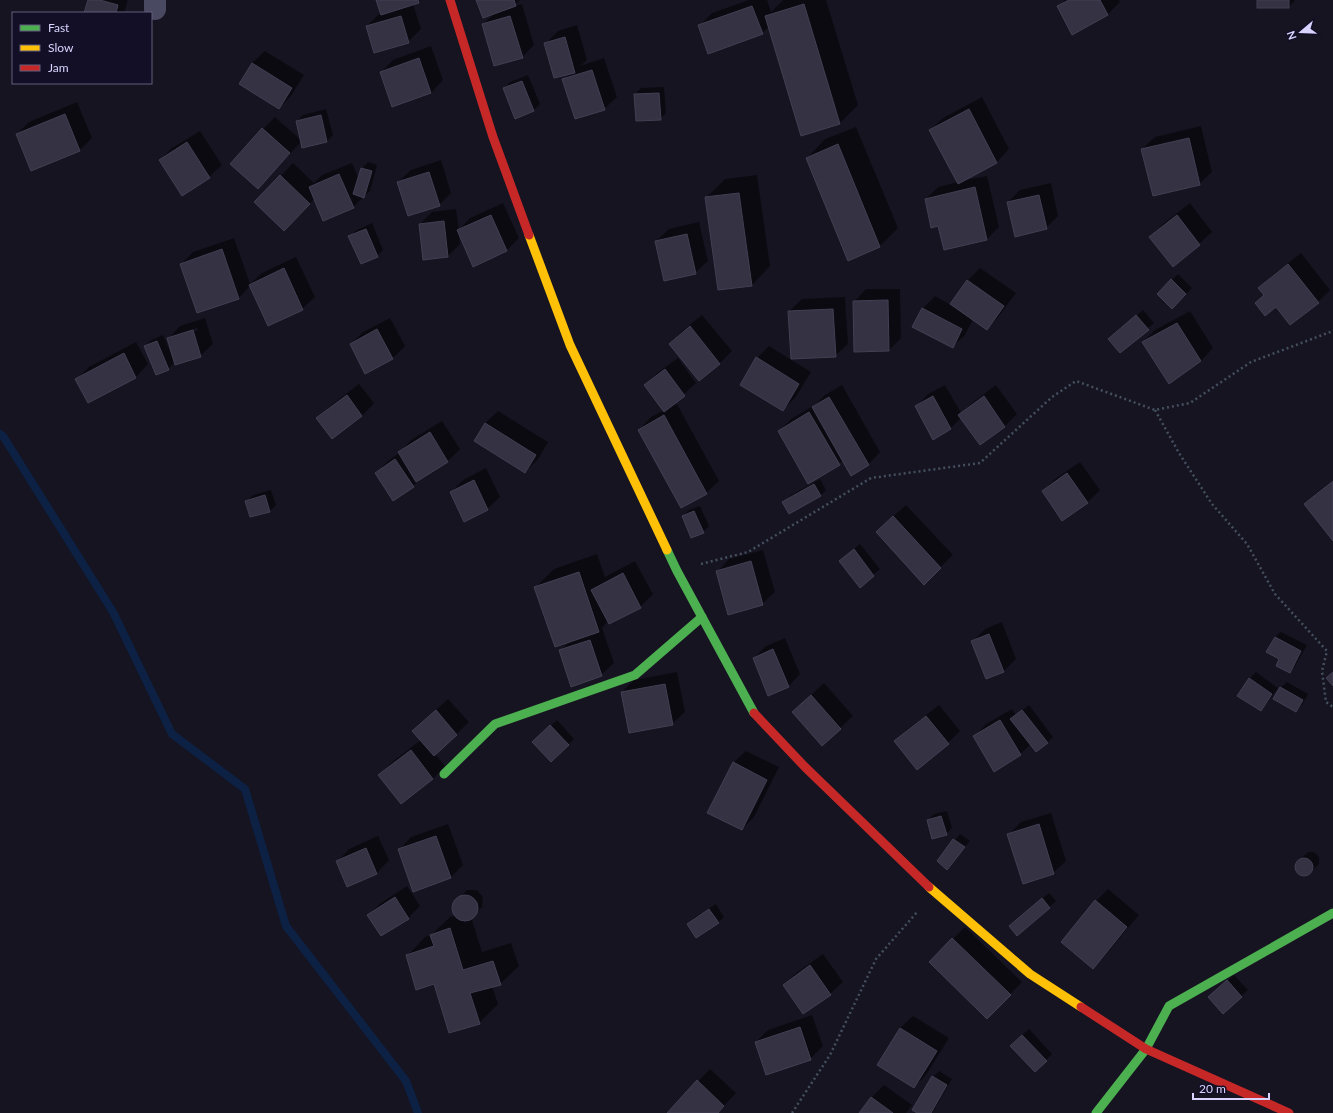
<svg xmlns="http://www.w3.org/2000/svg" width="1333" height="1113" viewBox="0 0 1333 1113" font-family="Lato,sans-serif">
  <rect width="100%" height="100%" fill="#161421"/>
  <g fill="#0007" fill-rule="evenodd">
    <polygon points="89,0 128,0 124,13 85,13"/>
    <polygon points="378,0 421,0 413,4 421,29 408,42 367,26 379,14 381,13"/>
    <polygon points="477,0 520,0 514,6 522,4 534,45 522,57 483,24 495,13"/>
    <polygon points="749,0 767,0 771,12 783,0 826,0 858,105 839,124 770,26 762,33 699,26 712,13"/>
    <polygon points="1065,0 1119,0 1120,2 1108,14 1058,7"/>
    <polygon points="1258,0 1295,0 1289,7"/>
    <polygon points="577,25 587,60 580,66 604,58 617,97 604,109 564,80 570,73 546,43 558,31"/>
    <polygon points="431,46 443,80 431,93 381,72 393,60"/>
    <polygon points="265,51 304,75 291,96 279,108 252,63"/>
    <polygon points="528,75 540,104 534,110 504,88 510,82"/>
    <polygon points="664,87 666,113 660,119 635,94 641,88"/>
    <polygon points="982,97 1009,149 997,162 960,181 987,176 999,227 987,239 926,199 938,187 958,182 930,130 943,118"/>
    <polygon points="77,102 92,138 80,150 17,134 29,122"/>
    <polygon points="326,109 333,135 327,141 303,147 297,121 303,115"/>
    <polygon points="275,117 302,141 258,188 263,129"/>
    <polygon points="1201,126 1212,172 1199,184 1142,149 1155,137"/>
    <polygon points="856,127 898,228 879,247 807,158 825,139"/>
    <polygon points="200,131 222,165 209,177 160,160 172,148"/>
    <polygon points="441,160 451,193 439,205 398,182 411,170"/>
    <polygon points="368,162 377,165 370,191 353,207 315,198 296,218 256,202 293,163 314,183 322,175 352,163 359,179 362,168"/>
    <polygon points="757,175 770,266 752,285 706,198 725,179"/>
    <polygon points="1051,183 1058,216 1046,228 1008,202 1020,190"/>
    <polygon points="503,203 519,238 506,251 459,234 460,244 448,256 424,259 420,224 432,212 456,209 459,230 470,218"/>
    <polygon points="1190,203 1212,232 1199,244 1151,237 1163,224"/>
    <polygon points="699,222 708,261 695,273 656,241 669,229"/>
    <polygon points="372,223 383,250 377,256 350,237 355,231"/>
    <polygon points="234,238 250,284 262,273 296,257 315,297 302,309 250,286 239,298 181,264 193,252"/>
    <polygon points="1301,253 1330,290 1318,302 1256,303 1265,294 1260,288 1272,276"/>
    <polygon points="980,268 1016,293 999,316 987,329 973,319 965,335 952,347 922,309 935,296 951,305 968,280"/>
    <polygon points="1178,274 1192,288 1172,308 1158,294"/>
    <polygon points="866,289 900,289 901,338 889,350 855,351 854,302"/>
    <polygon points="845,297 848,344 835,356 789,311 802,299"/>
    <polygon points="1143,310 1154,323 1121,352 1109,339"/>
    <polygon points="1190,311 1213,348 1201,361 1169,382 1143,342 1155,330"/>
    <polygon points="702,315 732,351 720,363 699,380 670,344 682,331"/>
    <path d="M 205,318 L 213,344 L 200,356 L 175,362 L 168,369 L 145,346 L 151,340 L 163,335 L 174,361 L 175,361 L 168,339 L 180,326 ZM 197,328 L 198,330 L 181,335 L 181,333 Z"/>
    <polygon points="390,318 405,346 393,358 366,373 351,344 363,332"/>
    <polygon points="136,342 148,364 136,377 89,402 77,379 89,367"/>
    <polygon points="769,346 811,372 795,398 782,410 757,358"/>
    <polygon points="678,358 696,383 670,407 677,404 719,481 706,493 639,430 651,417 664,410 645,385 657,373"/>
    <polygon points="359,384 374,403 362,416 318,418 330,406"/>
    <polygon points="842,385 880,452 868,465 843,460 839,464 779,431 791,419 816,404 825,395"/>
    <polygon points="945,385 961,413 972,403 996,385 1017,414 1005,426 980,444 961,418 950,429 916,407 928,394"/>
    <polygon points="498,411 548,442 538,459 525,472 485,423"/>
    <polygon points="442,421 460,449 448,461 422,477 413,486 393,500 376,473 388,461 399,453 411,440"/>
    <polygon points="1080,462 1100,490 1087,503 1043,491 1055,479"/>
    <polygon points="486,468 500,497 487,509 451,492 463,480"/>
    <polygon points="820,479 826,490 820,496 784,502 790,496"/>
    <polygon points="1333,480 1333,539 1305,504 1318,492"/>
    <polygon points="271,490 276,505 270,511 247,501 253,495"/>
    <polygon points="906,505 953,555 924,583 889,520"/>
    <polygon points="700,506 709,526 703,532 683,516 689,510"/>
    <polygon points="860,544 880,569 860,586 847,555"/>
    <polygon points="763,550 775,592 762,604 717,572 729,559"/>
    <polygon points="597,554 605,577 635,561 653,594 640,607 609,623 608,621 602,628 614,663 601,675 560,651 570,641 536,587 554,569"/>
    <polygon points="1002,622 1016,659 1004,671 987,678 973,641 985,629"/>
    <polygon points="1281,632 1307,645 1295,666 1290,672 1280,658 1275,637"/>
    <polygon points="785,638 800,674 788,687 754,658 766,646"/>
    <polygon points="677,672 685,712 672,724 622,692 634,680"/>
    <polygon points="1256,672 1278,688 1266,704 1260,710 1238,695 1250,678"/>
    <polygon points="1287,682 1308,694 1302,705 1296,711 1275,699 1281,687"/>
    <polygon points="824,683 853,716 822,745 793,712"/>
    <polygon points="448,699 469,722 435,754 445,766 433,779 401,803 380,775 392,762 421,740 426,719"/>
    <polygon points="939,705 960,731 948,743 896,741 908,729"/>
    <polygon points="1029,705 1053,737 1047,743 1031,744 1020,754 974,737 986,724 1012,709 1016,715"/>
    <polygon points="557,720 574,739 551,761 534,742"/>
    <polygon points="746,751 779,767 754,817 742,829 733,763"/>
    <polygon points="947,811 952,828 946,834 928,820 934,814"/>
    <polygon points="1051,813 1066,861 1053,873 1009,834 1021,822"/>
    <polygon points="448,824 463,865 451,877 414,891 399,850 411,837"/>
    <polygon points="960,834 970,841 947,868 938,861"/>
    <polygon points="378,836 389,860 377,873 348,886 337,862 349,849"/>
    <polygon points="1308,852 1314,852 1319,857 1319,864 1307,875 1300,875 1296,869 1296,863"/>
    <polygon points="407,886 420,906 408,918 368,915 381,903"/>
    <polygon points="1108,889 1139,915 1105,955 1093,968 1096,901"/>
    <polygon points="467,890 477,890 483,897 482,907 471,917 482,952 511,943 519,966 500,984 492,986 498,1004 479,1023 434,983 407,956 425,937 431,935 450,917 456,915 453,912 454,903"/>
    <polygon points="1049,893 1056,901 1018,935 1016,921"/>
    <polygon points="716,904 724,917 718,923 688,924 694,918"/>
    <polygon points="965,927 1022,982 987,1018 930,962"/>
    <polygon points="823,954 843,982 830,994 784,985 796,973"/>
    <polygon points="1234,975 1248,990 1223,1012 1210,997"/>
    <polygon points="812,1015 823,1046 810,1059 756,1042 768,1030"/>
    <polygon points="913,1016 949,1038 926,1075 914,1087 900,1028"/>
    <polygon points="1029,1029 1052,1054 1035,1071 1011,1046"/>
    <polygon points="710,1069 736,1093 717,1113 668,1113"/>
    <polygon points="939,1071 952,1079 933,1112 932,1113 919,1113 933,1077"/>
    <polygon points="884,1085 912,1105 906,1113 860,1113 872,1097"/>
  </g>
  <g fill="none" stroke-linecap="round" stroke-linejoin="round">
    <polyline stroke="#0d2144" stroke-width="8" points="0,434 3,436 113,612 172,734 245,789 286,926 406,1081 418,1113"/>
  </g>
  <g fill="#343243" stroke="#433f54">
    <polygon points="88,0 100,0 118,5 116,13 84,13"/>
    <polygon points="376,0 418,0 419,3 381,15"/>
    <polygon points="476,0 514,0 516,6 483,18"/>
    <polygon points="1069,0 1100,0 1108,15 1072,35 1057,6"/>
    <rect x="1257" y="0" width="32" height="8"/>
    <polygon points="804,4 840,124 801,136 765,16"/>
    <polygon points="752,6 763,34 708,54 698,25"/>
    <polygon points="401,16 409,43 374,53 366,26"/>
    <polygon points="510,16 523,58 494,66 482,24"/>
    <polygon points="565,37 575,73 554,78 544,43"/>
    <polygon points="419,58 431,93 392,107 380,72"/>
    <polygon points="252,63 292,88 279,109 239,84"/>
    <polygon points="592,70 605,110 575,119 562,79"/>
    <polygon points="522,81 534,111 515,119 503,88"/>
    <polygon points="659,93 661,120 636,121 634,94"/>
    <polygon points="969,109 997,163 958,184 929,130"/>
    <polygon points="65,114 80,151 31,171 16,134"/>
    <polygon points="321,115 327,142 302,148 296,121"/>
    <polygon points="262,128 290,153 258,189 230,164"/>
    <polygon points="1189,138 1200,185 1153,196 1141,149"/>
    <polygon points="187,142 210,178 182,196 159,160"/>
    <polygon points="838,144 880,247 848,261 806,158"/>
    <polygon points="361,168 372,171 364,198 353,194"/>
    <polygon points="429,172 440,206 408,216 397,182"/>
    <polygon points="339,174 354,208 323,221 309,187"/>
    <polygon points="280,175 310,204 284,231 254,202"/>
    <polygon points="975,187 987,240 944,250 938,226 931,228 925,199"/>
    <polygon points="739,193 752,286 718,290 705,197"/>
    <polygon points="1039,195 1047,229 1015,237 1007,202"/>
    <polygon points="491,215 507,251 473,267 457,230"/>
    <polygon points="1177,215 1200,245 1173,267 1149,237"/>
    <polygon points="444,221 448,257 423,260 419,224"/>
    <polygon points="366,229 378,257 361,264 348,236"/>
    <polygon points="687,234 696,274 664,281 655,241"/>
    <polygon points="222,249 239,299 197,313 180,264"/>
    <polygon points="1288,264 1319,303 1290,325 1276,307 1265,316 1255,303 1264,295 1258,288"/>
    <polygon points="284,268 303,310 268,326 249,285"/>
    <polygon points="1171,279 1186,294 1172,309 1157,294"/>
    <polygon points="967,280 1004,306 987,330 950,304"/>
    <polygon points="888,300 889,351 854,352 853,301"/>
    <polygon points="922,308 962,329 953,348 912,327"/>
    <polygon points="833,309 836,357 791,359 788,311"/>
    <polygon points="1136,315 1149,330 1120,353 1108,339"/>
    <polygon points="1177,323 1201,361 1169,384 1142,342"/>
    <polygon points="690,326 720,364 699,381 669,344"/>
    <polygon points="377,329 393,359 365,374 350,344"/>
    <polygon points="193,330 201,357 175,365 167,338"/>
    <polygon points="157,341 169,370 156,375 144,346"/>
    <polygon points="124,353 136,378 88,403 75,379"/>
    <polygon points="756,357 799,384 783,411 740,385"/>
    <polygon points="665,369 685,396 664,412 644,385"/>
    <polygon points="347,395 362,416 332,439 316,418"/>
    <polygon points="933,396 951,429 933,440 915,406"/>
    <polygon points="984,396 1005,427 980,445 958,415"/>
    <polygon points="829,397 869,465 851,476 812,407"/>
    <polygon points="809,412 840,465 808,484 778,431"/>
    <polygon points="664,415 707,494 681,508 638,430"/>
    <polygon points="485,423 536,455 525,473 474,441"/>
    <polygon points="430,432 448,462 416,482 398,452"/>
    <polygon points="395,459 414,487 393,501 375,473"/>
    <polygon points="1067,473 1088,503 1062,521 1042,491"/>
    <polygon points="474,480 488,510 464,522 450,492"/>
    <polygon points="1333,481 1333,541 1304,504"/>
    <polygon points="814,484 821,496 789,514 782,502"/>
    <polygon points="265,495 270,512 250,517 245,501"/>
    <polygon points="694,511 704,533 691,538 682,516"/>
    <polygon points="893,516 941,568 924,585 876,532"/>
    <polygon points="854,549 874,576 860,588 839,561"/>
    <polygon points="751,561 763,605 728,615 716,571"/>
    <polygon points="579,572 599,632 555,647 534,587"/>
    <polygon points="623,573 641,608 609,624 591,590"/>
    <polygon points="989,634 1004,672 986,679 971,641"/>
    <polygon points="1275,637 1301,651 1290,673 1276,666 1279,659 1266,652"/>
    <polygon points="590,640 602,676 571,687 559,650"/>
    <polygon points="773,649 789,687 768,696 753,658"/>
    <polygon points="1333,672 1333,686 1326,678"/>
    <polygon points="1249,678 1272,694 1261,711 1237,696"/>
    <polygon points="665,684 673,725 629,733 621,692"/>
    <polygon points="1280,687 1303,700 1296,712 1273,699"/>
    <polygon points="811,695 841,729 822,746 792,712"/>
    <polygon points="436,710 457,735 434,756 412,731"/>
    <polygon points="1022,710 1048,743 1036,752 1010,719"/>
    <polygon points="926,716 949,744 917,770 894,741"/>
    <polygon points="1000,720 1021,755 994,772 973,736"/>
    <polygon points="550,725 569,745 551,762 532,742"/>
    <polygon points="411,750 433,779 401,804 378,775"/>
    <polygon points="733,762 767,780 742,830 707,813"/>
    <polygon points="941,816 947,835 932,839 927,820"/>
    <polygon points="1039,824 1054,874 1023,884 1007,834"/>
    <polygon points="436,836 451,878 413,892 398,849"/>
    <polygon points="953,839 965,847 947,870 937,861"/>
    <polygon points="366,848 377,874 347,887 336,861"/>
    <circle cx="1304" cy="867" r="9"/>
    <circle cx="465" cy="908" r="13"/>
    <polygon points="395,897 409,919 381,936 367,915"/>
    <polygon points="1042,898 1050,908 1017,936 1009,926"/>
    <polygon points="1095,900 1127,927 1093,969 1061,942"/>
    <polygon points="709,909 719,923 696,938 687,924"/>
    <polygon points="450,928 463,970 493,961 501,985 470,993 480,1024 449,1033 434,984 416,990 406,955 434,946 430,935"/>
    <polygon points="952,938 1011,995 987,1019 929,962"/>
    <polygon points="810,965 831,995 803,1014 783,985"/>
    <polygon points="1227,980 1242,997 1223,1014 1208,997"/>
    <polygon points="800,1027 811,1060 766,1075 755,1042"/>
    <polygon points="900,1028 937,1051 914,1088 877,1065"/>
    <polygon points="1022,1035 1047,1061 1035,1072 1010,1046"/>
    <polygon points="932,1076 947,1085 931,1113 917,1113 912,1110"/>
    <polygon points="697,1080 724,1106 718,1113 667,1113"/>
    <polygon points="871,1097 893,1113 859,1113"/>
  </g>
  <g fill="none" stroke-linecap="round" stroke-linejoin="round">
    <g stroke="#44505f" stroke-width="2.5" stroke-dasharray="2 3" stroke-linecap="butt">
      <polyline points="1155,410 1179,453 1212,504 1247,544 1275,594 1327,651 1322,671 1326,702 1333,707"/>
      <polyline points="701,564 748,552 871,478 980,463 1052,397 1076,381 1155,410 1190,403 1251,362 1333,331"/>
      <polyline points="792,1113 830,1055 876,959 918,911"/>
    </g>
    <polyline stroke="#4a4962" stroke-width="22" points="155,9 155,0"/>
    <g stroke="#4caf50" stroke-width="9">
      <polyline points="667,550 677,571 754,713"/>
      <polyline points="444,774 495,724 635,675 702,617"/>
      <polyline points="1096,1113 1146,1049 1169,1006 1333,913"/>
    </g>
    <g stroke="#ffc107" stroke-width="9">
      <polyline points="529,235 570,345 667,550"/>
      <polyline points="929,887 1030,974 1081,1007"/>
    </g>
    <g stroke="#c62828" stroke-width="9">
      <polyline points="450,0 493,137 529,235"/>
      <polyline points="754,713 805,767 929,887"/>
      <polyline points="1081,1007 1146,1049 1289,1113"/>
    </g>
  </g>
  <rect x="12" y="12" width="140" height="72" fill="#130f26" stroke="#625e7d"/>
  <rect x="20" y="25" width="20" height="6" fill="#4caf50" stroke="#625e7d"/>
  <text x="48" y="32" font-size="12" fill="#d9d4ff">Fast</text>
  <rect x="20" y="45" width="20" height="6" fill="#ffc107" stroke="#625e7d"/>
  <text x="48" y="52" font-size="12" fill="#d9d4ff">Slow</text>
  <rect x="20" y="65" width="20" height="6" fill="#c62828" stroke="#625e7d"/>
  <text x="48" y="72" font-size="12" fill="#d9d4ff">Jam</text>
  <g transform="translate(1301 32) rotate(251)" stroke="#130f26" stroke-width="3" paint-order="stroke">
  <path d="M0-3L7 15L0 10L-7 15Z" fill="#d9d4ff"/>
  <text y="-6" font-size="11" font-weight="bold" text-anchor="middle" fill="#d9d4ff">N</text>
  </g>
  <path d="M1193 1093v6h76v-6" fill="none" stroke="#d9d4ff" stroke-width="2"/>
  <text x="1199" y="1093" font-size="12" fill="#d9d4ff" stroke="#130f26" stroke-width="3" paint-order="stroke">20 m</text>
</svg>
